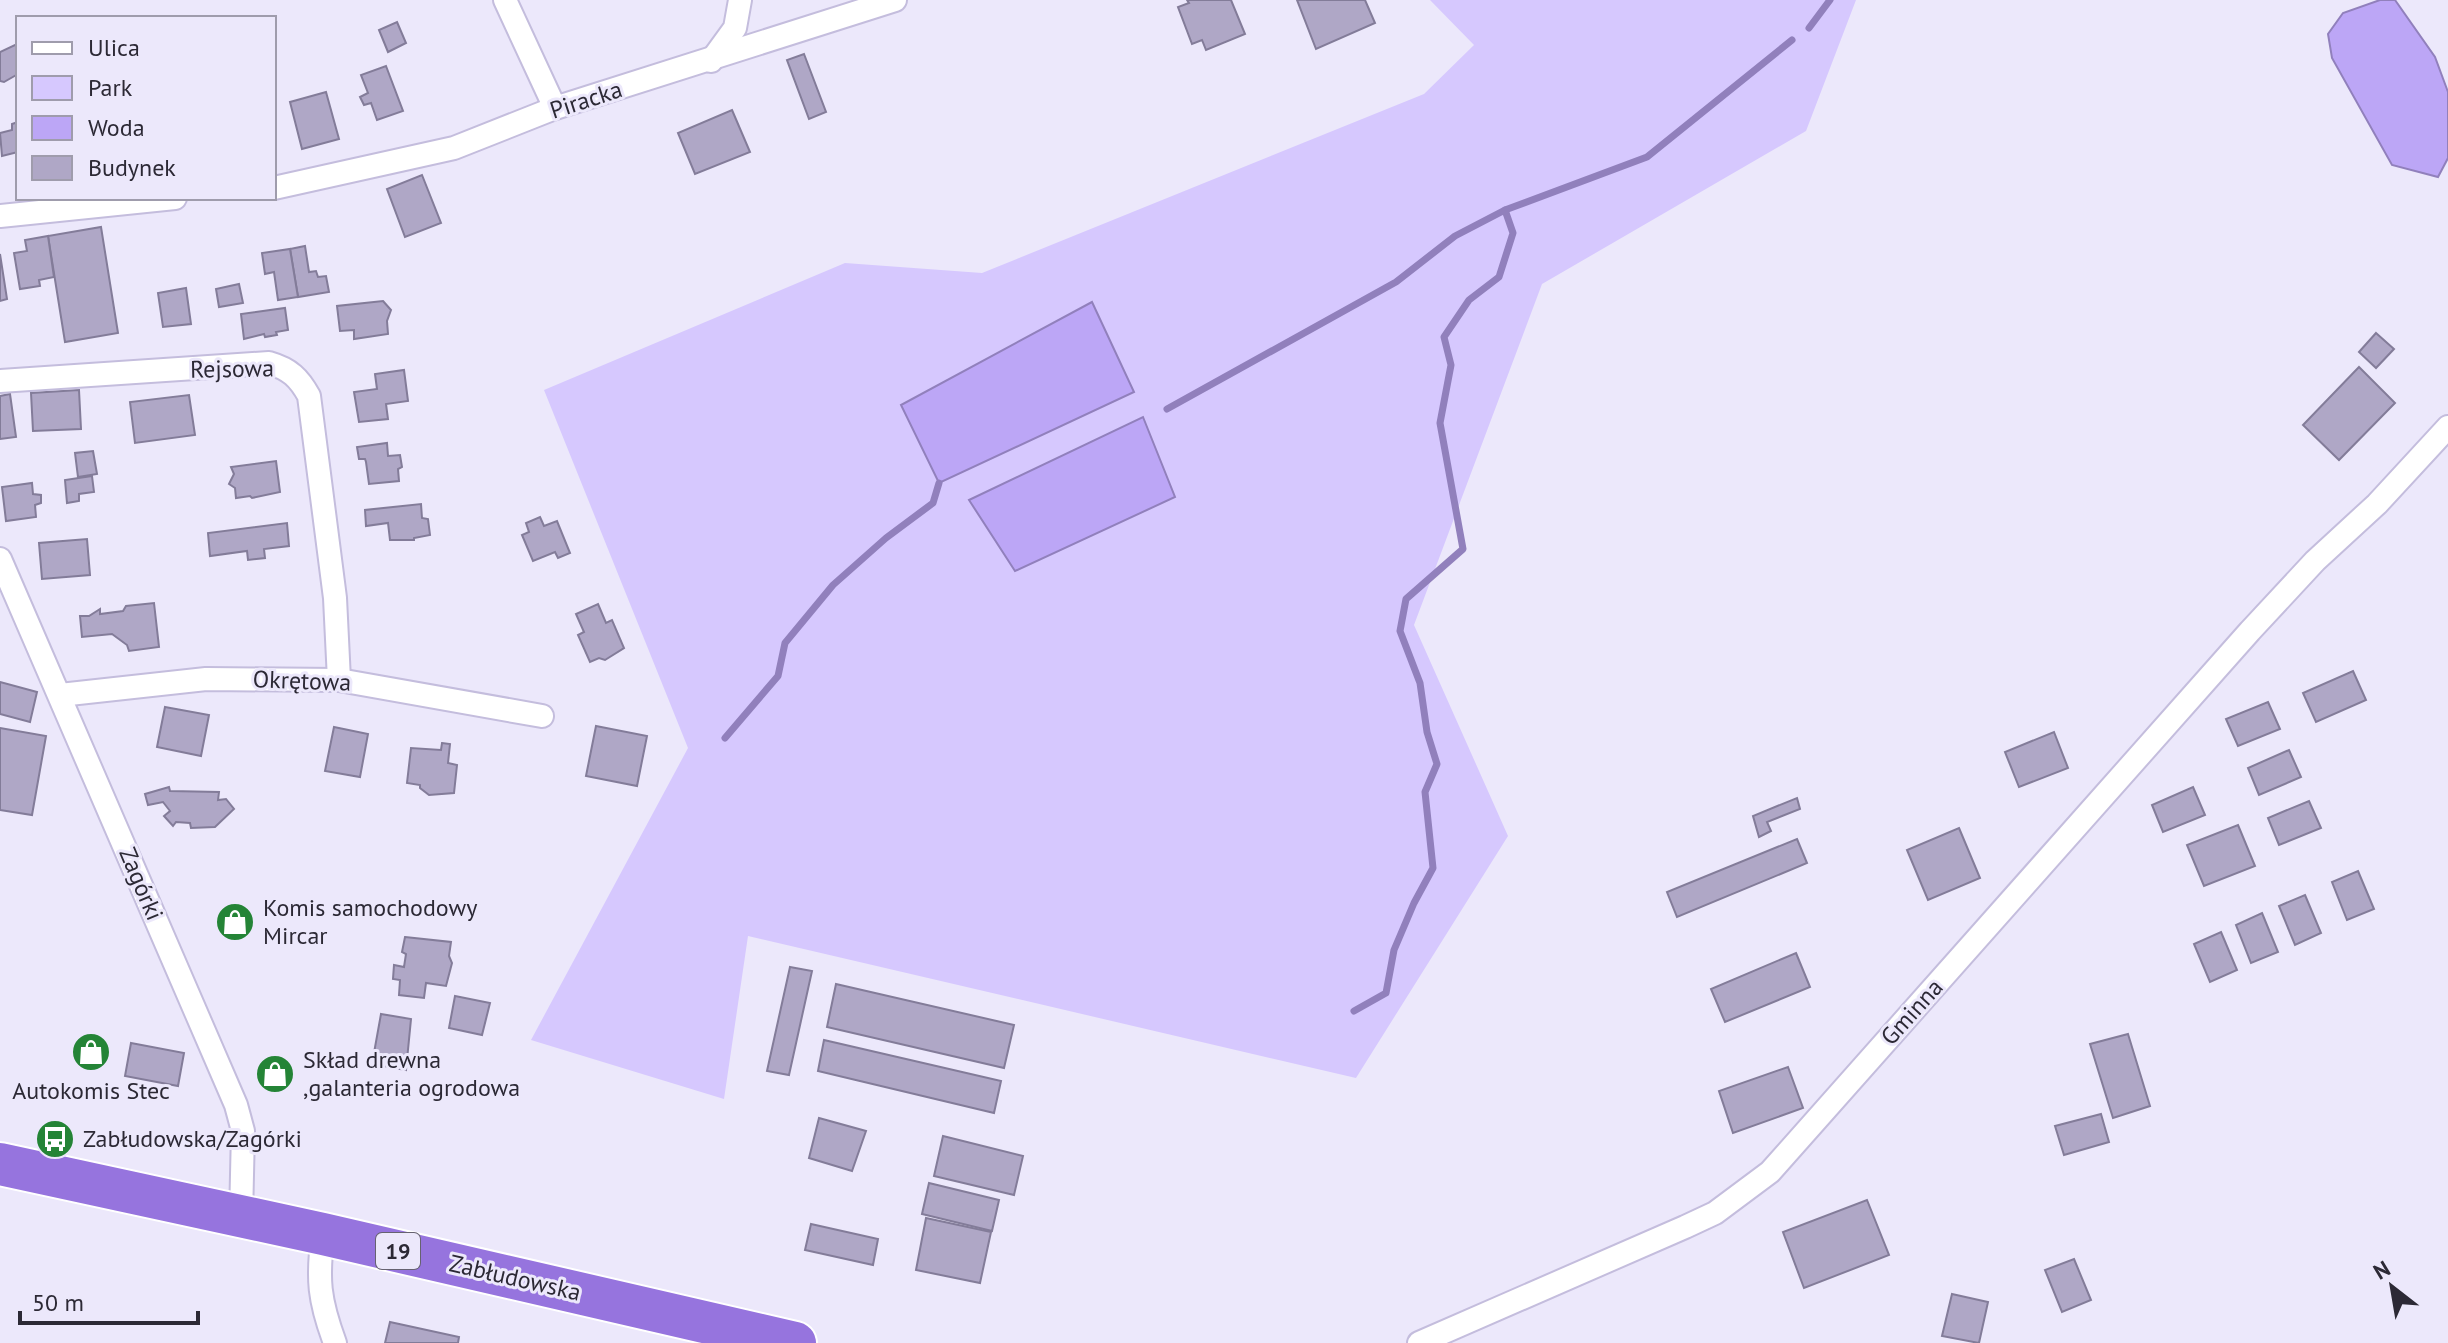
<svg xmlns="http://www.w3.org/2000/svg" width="2448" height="1343" viewBox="0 0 2448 1343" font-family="'PT Sans',sans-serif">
  <rect width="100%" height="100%" fill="#ece8fb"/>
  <polygon fill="#d6c8fe" points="1430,0 1856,0 1806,131 1542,284 1414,625 1508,836 1356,1078 748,936 724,1099 531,1040 688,748 544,390 845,263 982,273 1424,94 1474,45"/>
  <g fill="#bca6f6" stroke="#9180bc" stroke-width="2">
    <polygon points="2380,0 2395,0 2435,57 2448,92 2448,158 2438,177 2392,165 2332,58 2328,34 2343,13"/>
    <polygon points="1092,302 1134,392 939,483 901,405"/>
    <polygon points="1143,417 1175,497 1015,571 969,500"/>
  </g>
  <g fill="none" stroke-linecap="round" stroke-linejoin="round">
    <g stroke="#9180bc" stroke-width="7">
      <polyline points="1809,28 1830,0"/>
      <polyline points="1167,409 1396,282 1455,236 1505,210 1647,157 1792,40"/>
      <polyline points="725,738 778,676 785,643 833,585 886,538 933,503 939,483"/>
      <polyline points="1354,1011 1386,993 1394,950 1414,903 1433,868 1425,792 1437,764 1427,732 1420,683 1400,631 1406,599 1463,549 1440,423 1451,365 1444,337 1469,300 1499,277 1513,233 1505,210"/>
    </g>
  </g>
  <g fill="#afa7c6" stroke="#837c99" stroke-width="2">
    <polygon points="1187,0 1231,0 1245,34 1206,50 1202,40 1192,44 1178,7 1189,3"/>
    <polygon points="1297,0 1365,0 1375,23 1316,49"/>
    <polygon points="397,22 406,43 388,52 379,30"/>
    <polygon points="17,44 18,74 4,82 0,81 0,52"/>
    <polygon points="804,54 826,112 809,119 787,60"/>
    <polygon points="386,66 403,111 377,120 371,103 364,105 360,97 368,93 361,75"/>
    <polygon points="326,92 339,139 302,149 290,102"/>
    <polygon points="732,110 750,152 695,174 678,133"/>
    <polygon points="18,122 18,152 2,156 0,133 12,130 12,124"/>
    <polygon points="422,175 441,223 405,237 387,189"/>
    <polygon points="101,227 118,333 65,342 48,236"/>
    <polygon points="48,236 54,277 39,280 40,286 20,289 14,253 27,251 25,240"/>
    <polygon points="305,246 309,272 316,271 318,277 326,276 329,292 298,297 290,249"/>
    <polygon points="290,249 298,297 278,300 274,272 265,274 262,253"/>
    <polygon points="0,254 7,299 0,301"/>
    <polygon points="239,284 243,303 219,307 216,289"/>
    <polygon points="186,288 191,324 163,327 158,293"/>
    <polygon points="383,301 391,310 387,321 388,334 354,339 354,330 340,331 337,306"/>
    <polygon points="285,308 288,330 276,332 277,335 265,337 264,334 244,339 241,314"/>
    <polygon points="2376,333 2394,349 2376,368 2359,352"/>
    <polygon points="2359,367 2395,403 2339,460 2303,425"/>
    <polygon points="404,370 408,401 386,404 388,419 359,422 354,392 377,389 375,374"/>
    <polygon points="79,390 81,429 33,431 31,393"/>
    <polygon points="10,394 16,437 0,439 0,396"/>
    <polygon points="189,395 195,435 135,443 130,402"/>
    <polygon points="387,443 388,456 400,455 402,467 398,469 399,481 369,484 366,462 365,459 359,459 357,447"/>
    <polygon points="93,451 97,474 78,477 75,453"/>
    <polygon points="276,461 280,492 252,498 250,496 236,498 235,488 229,484 234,474 231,467"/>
    <polygon points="92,476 94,492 79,494 79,501 67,503 65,480"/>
    <polygon points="32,483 33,494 41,495 41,503 35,505 36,517 6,521 2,487"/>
    <polygon points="421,504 422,518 428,519 430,535 414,538 414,540 390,540 388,523 366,526 365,510"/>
    <polygon points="540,517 544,526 557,521 570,553 558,558 555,552 533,561 522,535 529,532 526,523"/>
    <polygon points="287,523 289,546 264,549 265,558 248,560 247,551 210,556 208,533"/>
    <polygon points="87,539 90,575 42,579 39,543"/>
    <polygon points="154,603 159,647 129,651 127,645 112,634 82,637 80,616 89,616 100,609 100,614 123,611 126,606"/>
    <polygon points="598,604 606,623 612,620 624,648 605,660 599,658 590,662 578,635 584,632 576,614"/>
    <polygon points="2353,671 2366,700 2316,722 2303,693"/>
    <polygon points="0,682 37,692 30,722 0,714"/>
    <polygon points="2268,702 2280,729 2238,746 2226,719"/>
    <polygon points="165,707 209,715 201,756 157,747"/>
    <polygon points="596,726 647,736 637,786 586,776"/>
    <polygon points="334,727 368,734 360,777 325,771"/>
    <polygon points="0,728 46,736 32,815 0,810"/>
    <polygon points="2054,732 2068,768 2019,787 2005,752"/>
    <polygon points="442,743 450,744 448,763 457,765 454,793 429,795 420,788 420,785 407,783 411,748 441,750"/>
    <polygon points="2289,750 2301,777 2259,795 2248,768"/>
    <polygon points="169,787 170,791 219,792 218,800 226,799 234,809 215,827 191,828 190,823 176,822 173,826 164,816 170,811 163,802 148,805 145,794"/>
    <polygon points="2193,787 2205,815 2163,832 2152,805"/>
    <polygon points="1797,798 1800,809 1767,822 1771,831 1759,837 1753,816"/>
    <polygon points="2309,801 2321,828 2279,845 2268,818"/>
    <polygon points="2238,825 2255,866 2204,886 2187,845"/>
    <polygon points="1959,828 1980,878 1928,900 1907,850"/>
    <polygon points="1797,839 1807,863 1677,917 1667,892"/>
    <polygon points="2358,871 2374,909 2347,920 2332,882"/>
    <polygon points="2305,895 2321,933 2295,945 2279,906"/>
    <polygon points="2262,913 2278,952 2251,963 2236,925"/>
    <polygon points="2221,932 2237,970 2210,982 2194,944"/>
    <polygon points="405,937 451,942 449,956 452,963 446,986 426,983 424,998 399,995 400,980 393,979 394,965 404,967 406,954 402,952"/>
    <polygon points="1796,953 1810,987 1725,1022 1711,989"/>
    <polygon points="790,967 812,971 789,1075 767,1071"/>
    <polygon points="836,984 1014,1025 1004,1068 827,1027"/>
    <polygon points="455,996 490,1003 482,1035 449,1028"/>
    <polygon points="381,1014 411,1019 406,1070 372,1064"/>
    <polygon points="2128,1034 2150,1106 2113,1118 2090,1044"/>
    <polygon points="824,1040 1001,1081 994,1113 818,1071"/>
    <polygon points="131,1043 184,1053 178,1086 125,1076"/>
    <polygon points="1788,1067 1803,1108 1733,1133 1719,1091"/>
    <polygon points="2101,1114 2109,1142 2064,1155 2055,1126"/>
    <polygon points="819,1118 866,1131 852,1171 809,1158"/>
    <polygon points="943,1136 1023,1156 1014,1195 934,1176"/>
    <polygon points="929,1183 999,1200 992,1231 922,1214"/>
    <polygon points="1867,1200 1889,1255 1804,1288 1783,1232"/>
    <polygon points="926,1218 991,1232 980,1283 916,1270"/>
    <polygon points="811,1224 878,1239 873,1265 805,1250"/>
    <polygon points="2074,1259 2091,1300 2062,1312 2045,1270"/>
    <polygon points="1952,1294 1988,1302 1979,1343 1942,1336"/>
    <polygon points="390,1322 459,1337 458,1343 385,1343"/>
  </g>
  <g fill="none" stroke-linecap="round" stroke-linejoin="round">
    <g stroke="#c4bddd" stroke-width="26">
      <g id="street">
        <polyline points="505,0 555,108"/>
        <polyline points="711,61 735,28 740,0"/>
        <polyline points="274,188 454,148 555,108 895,0"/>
        <polyline points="0,216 175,198"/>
        <path d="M 0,381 L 269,363 C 290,369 299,378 309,396 L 335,598 L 339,680"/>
        <polyline points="0,559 236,1105 243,1131 241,1218"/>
        <polyline points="60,695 206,679 339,680 542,716"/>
        <path d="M 323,1234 C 317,1279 319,1300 335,1343"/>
        <polyline points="1419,1343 1685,1227 1715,1213 1770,1172 2250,631 2315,561 2377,504 2448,427"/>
      </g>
    </g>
    <g stroke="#fff" stroke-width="46">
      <polyline id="highway" points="0,1164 323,1234 795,1343"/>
    </g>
    <use href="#street" stroke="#fff" stroke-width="22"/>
    <use href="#highway" stroke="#9674de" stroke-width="42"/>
  </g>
  <defs>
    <g id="shop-disc" transform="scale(2)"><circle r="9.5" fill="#248436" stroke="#ece8fb"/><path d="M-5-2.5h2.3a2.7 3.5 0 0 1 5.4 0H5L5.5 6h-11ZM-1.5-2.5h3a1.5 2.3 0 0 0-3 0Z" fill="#fff"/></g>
    <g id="bus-disc" transform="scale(2)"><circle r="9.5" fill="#248436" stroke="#ece8fb"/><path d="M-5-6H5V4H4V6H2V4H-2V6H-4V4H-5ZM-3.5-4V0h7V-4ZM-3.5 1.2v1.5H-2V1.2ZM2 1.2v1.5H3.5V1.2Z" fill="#fff"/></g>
  </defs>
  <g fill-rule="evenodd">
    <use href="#shop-disc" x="235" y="922"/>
    <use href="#shop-disc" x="91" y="1052"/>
    <use href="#shop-disc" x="275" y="1074"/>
    <use href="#bus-disc" x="55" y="1139"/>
  </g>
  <g text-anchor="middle" stroke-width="6" stroke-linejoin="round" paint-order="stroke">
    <rect fill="#ece8fb" stroke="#666270" stroke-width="2" x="376" y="1233" width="44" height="36" rx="6"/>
    <g font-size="22" font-weight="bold" fill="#2c2935">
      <text x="398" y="1259">19</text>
    </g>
    <g font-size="24" fill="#2c2935" stroke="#ece8fb">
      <text transform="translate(586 100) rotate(-18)" y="8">Piracka</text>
      <text transform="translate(232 369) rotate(-1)" y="8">Rejsowa</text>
      <text transform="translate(302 681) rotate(2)" y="8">Okrętowa</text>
      <text transform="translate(141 884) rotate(67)" y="8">Zagórki</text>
      <text transform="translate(1912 1012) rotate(-48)" y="8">Gminna</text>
      <text transform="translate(515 1278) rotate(13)" y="8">Zabłudowska</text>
    </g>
    <g font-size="24" fill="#2c2935" stroke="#ece8fb" text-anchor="start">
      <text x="263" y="916">Komis samochodowy<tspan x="263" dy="28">Mircar</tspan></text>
      <text x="303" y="1068">Skład drewna<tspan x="303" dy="28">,galanteria ogrodowa</tspan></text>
      <text x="91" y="1099" text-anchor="middle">Autokomis Stec</text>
      <text x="83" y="1147">Zabłudowska/Zagórki</text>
    </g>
  </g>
  <rect x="16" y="16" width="260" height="184" fill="#ece8fb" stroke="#9f9cac" stroke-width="2"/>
  <rect x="32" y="42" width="40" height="12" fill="#ffffff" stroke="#9f9cac" stroke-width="2"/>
  <text x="88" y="56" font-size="24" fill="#2c2935">Ulica</text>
  <rect x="32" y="76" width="40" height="24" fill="#d6c8fe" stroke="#9f9cac" stroke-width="2"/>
  <text x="88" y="96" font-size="24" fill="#2c2935">Park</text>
  <rect x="32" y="116" width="40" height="24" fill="#bca6f6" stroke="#9f9cac" stroke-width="2"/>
  <text x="88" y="136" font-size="24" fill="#2c2935">Woda</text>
  <rect x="32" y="156" width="40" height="24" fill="#afa7c6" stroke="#9f9cac" stroke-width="2"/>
  <text x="88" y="176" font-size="24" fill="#2c2935">Budynek</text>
  <g transform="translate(2392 1287) rotate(329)" stroke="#ece8fb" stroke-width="6" paint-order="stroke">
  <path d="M0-6L14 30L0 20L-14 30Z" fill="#2c2935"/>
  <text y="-12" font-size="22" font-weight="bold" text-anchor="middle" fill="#2c2935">N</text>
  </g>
  <path d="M20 1311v12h178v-12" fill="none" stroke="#2c2935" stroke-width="4"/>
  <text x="32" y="1311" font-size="24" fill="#2c2935" stroke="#ece8fb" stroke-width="6" paint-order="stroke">50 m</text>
</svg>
